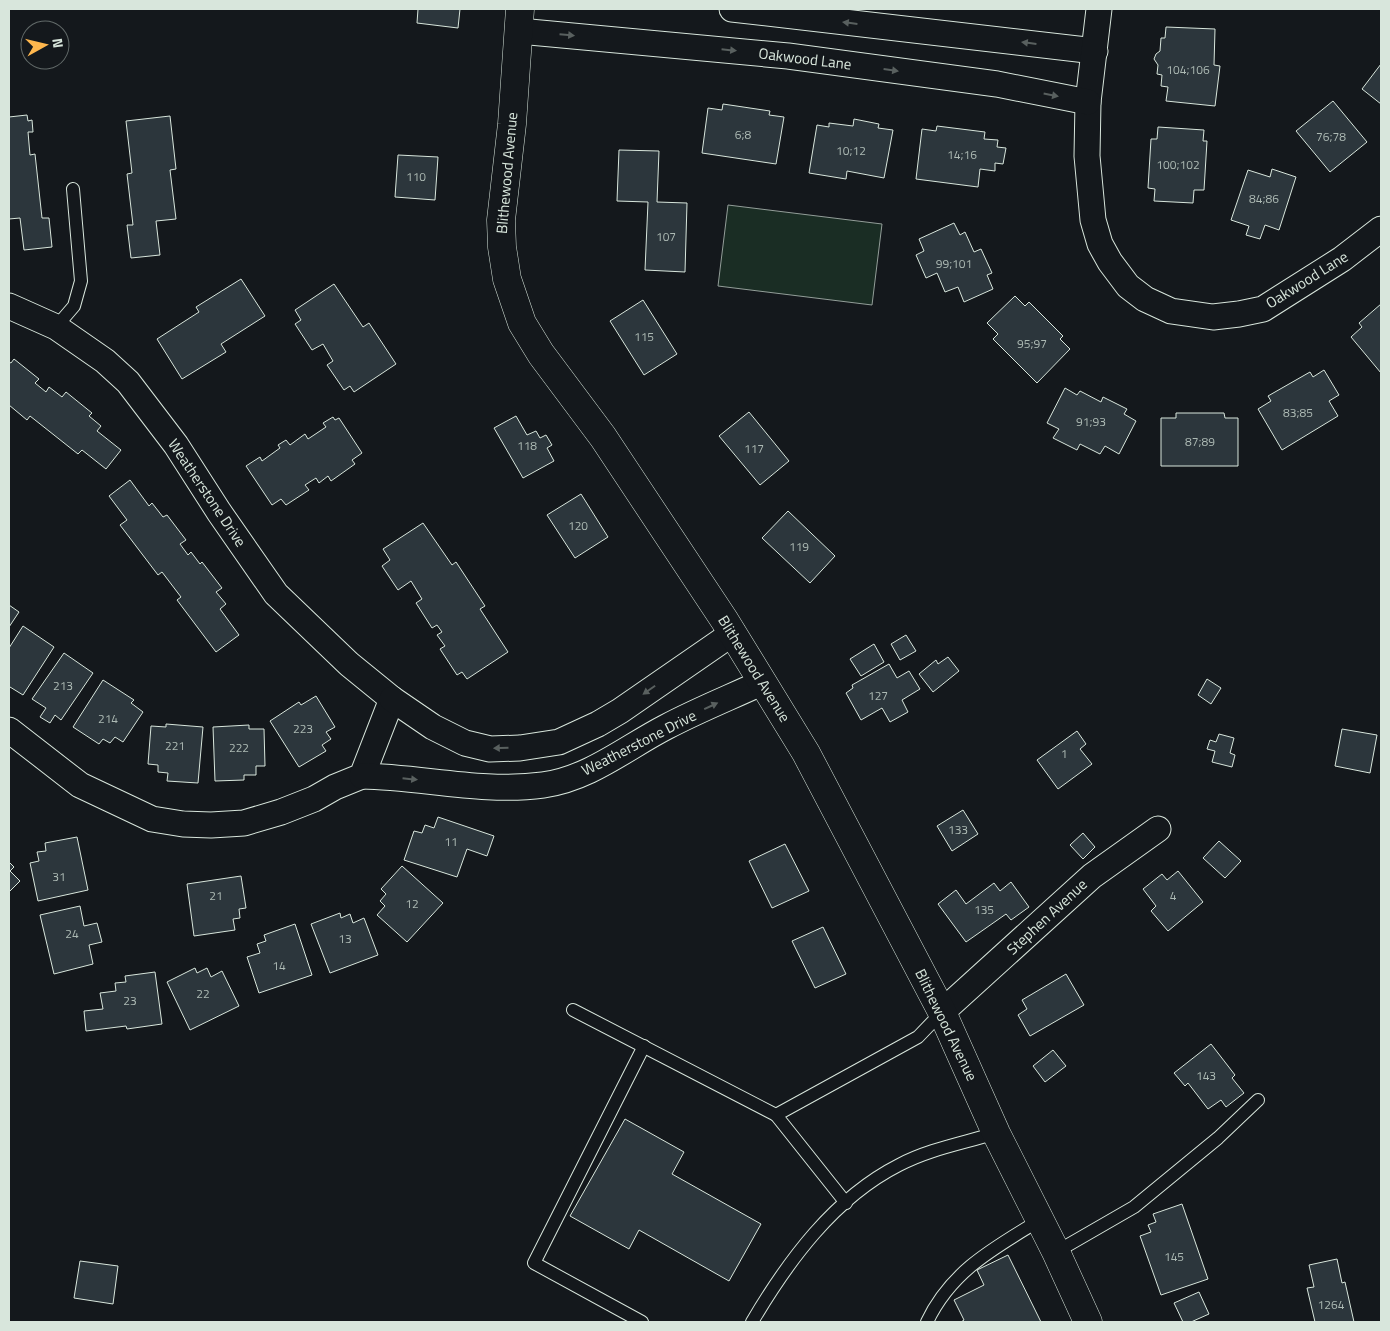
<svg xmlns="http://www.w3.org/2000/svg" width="1390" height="1331" viewBox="0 0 1390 1331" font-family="'Titillium Web',sans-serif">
  <rect width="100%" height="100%" fill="#14181c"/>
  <polygon fill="#1a2d24" stroke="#939e99" points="728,205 882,224 872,305 718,286"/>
  <g fill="#2c363c" stroke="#d8e6dc">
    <polygon points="418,9 460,9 458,28 417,23"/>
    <polygon points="1166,27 1215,29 1214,65 1220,66 1215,106 1166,101 1168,87 1161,86 1162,75 1157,74 1158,65 1154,59 1156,54 1160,51 1161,38 1165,38"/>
    <polygon points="1381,64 1381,104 1362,89"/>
    <polygon points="1333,101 1367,142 1330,172 1296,131"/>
    <polygon points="723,104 770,111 769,115 784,117 776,164 702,153 708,108 722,110"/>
    <polygon points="27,115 28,121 32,120 33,132 28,132 30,155 35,154 42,218 49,218 52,247 24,250 20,218 9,219 9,117"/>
    <polygon points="170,116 176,169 170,170 176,219 156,221 160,255 131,258 127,225 133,225 127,174 132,173 126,121"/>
    <polygon points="854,119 879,124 878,128 893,130 884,178 847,171 846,179 809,173 817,125 829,127 829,123 853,126"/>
    <polygon points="937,126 985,132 984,139 998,140 997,147 1006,148 1003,164 995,163 995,171 980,169 978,187 916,179 922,129 936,131"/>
    <polygon points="1158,127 1204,130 1203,141 1207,141 1204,190 1194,190 1193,203 1154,201 1155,189 1148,188 1151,139 1157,139"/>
    <polygon points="619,150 659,151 657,202 687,203 685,272 645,270 648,202 617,201"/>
    <polygon points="398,155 438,157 435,200 395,197"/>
    <polygon points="1272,169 1296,177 1279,230 1265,225 1260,239 1246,235 1249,226 1231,220 1248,170 1270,177"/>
    <polygon points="954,223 960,235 965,232 974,252 981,249 992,273 987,275 993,289 964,302 958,287 945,292 937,273 926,278 916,255 924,251 919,239"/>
    <polygon points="241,279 265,316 221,344 226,352 182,379 157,339 199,312 196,307"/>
    <polygon points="334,284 363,327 369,323 396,364 354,392 350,386 344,390 327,365 333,361 323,344 312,350 295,324 301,320 295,310"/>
    <polygon points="1015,296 1025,306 1029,302 1063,336 1060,339 1070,349 1037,383 993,339 998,334 987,323"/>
    <polygon points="643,300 677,354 644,375 610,321"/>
    <polygon points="1381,304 1381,373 1351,337 1362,327 1359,323"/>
    <polygon points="14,359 39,379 35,383 46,392 49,387 62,397 66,392 92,413 89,416 101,426 97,431 121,450 106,469 82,450 78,454 30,416 27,420 9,405 9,362 11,363"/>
    <polygon points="1324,370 1339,395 1329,401 1338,416 1282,450 1258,409 1271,401 1268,396 1310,372 1313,377"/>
    <polygon points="1065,388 1077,395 1080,391 1101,402 1103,397 1127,409 1124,414 1136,421 1119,454 1105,446 1100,454 1080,444 1077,450 1053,438 1059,429 1047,423"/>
    <polygon points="749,412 789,461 760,485 719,436"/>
    <polygon points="1176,413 1224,413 1225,418 1238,418 1238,466 1161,466 1161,418 1176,418"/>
    <polygon points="516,416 527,435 536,431 540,438 546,435 552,445 547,448 554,461 523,478 494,428"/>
    <polygon points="333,417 335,420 339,418 362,453 352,460 355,464 331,481 328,476 319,483 316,478 305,485 309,490 286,505 281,499 272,505 246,466 260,457 262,461 280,448 278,445 286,440 290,445 305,434 308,439 326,427 323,423"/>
    <polygon points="130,480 149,506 152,503 163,517 167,515 186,540 180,544 188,555 191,552 200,564 202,562 222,588 216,592 226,604 220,609 239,635 216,652 177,600 181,597 162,572 158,575 120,525 127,520 109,496"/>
    <polygon points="581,494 608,537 575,558 547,515"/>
    <polygon points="788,511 835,556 810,583 762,538"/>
    <polygon points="423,523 452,565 456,562 485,606 480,609 508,652 467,679 462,672 457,675 440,649 445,646 437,635 442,632 437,625 432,628 416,603 422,599 411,581 398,590 382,566 390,560 383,549"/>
    <polygon points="9,605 19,612 9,627"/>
    <polygon points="23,626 54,647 23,695 10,687 9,689 9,648"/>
    <polygon points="906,635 916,651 900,660 891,644"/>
    <polygon points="874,644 884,662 861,676 850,659"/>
    <polygon points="64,653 93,673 61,720 55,715 50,723 40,717 46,708 32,699"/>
    <polygon points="948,657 959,671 933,692 919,674 936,660 938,664"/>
    <polygon points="889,664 897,678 909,671 920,689 902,700 908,712 890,722 882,708 861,720 846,693 853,688 852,685"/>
    <polygon points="1207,679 1221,688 1211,704 1198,695"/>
    <polygon points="103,680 134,700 131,703 143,712 123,742 115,737 110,743 103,739 99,744 73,727"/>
    <polygon points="316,696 335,727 326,732 331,739 322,745 326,751 299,767 270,721 299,702 301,705"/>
    <polygon points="166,724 203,727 198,783 167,781 168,773 158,772 158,765 148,764 151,726 166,727"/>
    <polygon points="249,725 249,729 264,729 265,766 256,766 256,775 244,775 244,780 215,781 213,727"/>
    <polygon points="1342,729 1377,735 1370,773 1335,766"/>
    <polygon points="1077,731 1086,744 1080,749 1092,764 1058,789 1037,760"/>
    <polygon points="1219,734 1234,738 1230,753 1235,755 1232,767 1212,762 1215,751 1207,749 1210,740 1216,742"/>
    <polygon points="963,810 978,834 952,851 937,826"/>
    <polygon points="438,817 494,836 487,856 467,849 457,877 404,860 414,831 422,833 425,825 434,828"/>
    <polygon points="1083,833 1095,847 1083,859 1070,845"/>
    <polygon points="77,837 88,890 38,901 30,863 39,861 37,852 46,851 45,843"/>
    <polygon points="1219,841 1241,861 1225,878 1203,858"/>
    <polygon points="785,844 809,891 772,908 749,861"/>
    <polygon points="9,862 14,867 10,871 20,881 9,892"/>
    <polygon points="402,866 443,903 407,942 377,915 385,906 380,901 386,894 381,889"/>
    <polygon points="1178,871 1203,902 1168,931 1151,911 1156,906 1143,889 1162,874 1167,880"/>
    <polygon points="241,876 246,908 239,909 240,918 233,919 235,930 194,936 187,884"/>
    <polygon points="1011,882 1029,907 1011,920 1006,914 966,942 938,904 956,890 966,904 994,883 1000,891"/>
    <polygon points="80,906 84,926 97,923 102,942 89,945 93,964 54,974 40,915"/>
    <polygon points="340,913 341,918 350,914 353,923 364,918 378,955 330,973 311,924"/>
    <polygon points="295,924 312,975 259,993 247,957 260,953 257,944 266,941 264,935"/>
    <polygon points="823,927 846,974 815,988 792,941"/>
    <polygon points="195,968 197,973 207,968 211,977 222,971 239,1006 190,1030 167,982"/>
    <polygon points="155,972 162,1024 127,1029 126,1026 86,1031 84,1011 103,1009 100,993 116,991 115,983 126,982 125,976"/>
    <polygon points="1066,974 1084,1005 1030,1036 1018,1015 1027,1009 1022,1000"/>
    <polygon points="1211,1044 1235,1075 1232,1078 1244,1093 1226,1107 1221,1100 1208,1109 1188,1083 1185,1086 1174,1073"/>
    <polygon points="1053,1050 1066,1066 1045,1082 1033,1066"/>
    <polygon points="625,1119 684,1152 672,1174 761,1224 729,1281 639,1230 629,1249 570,1216"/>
    <polygon points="1182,1204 1208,1279 1161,1295 1140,1236 1151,1232 1148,1225 1156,1222 1153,1214"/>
    <polygon points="1008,1255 1041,1322 961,1322 964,1320 954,1300 984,1285 977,1270"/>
    <polygon points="1337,1259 1342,1283 1345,1282 1354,1322 1315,1322 1307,1288 1314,1287 1309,1265"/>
    <polygon points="80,1261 118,1266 113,1304 74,1298"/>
    <polygon points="1199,1292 1209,1314 1191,1322 1183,1322 1174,1303"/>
  </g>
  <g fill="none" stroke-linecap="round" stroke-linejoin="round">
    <g stroke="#d8e6dc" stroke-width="14">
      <g id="lane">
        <polyline points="56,327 74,306 81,281 73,189"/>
        <polyline points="573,1010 776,1115"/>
        <polyline points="846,1203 776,1115 918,1037 942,1012"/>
        <polyline points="1056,1252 1134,1207 1218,1138 1258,1100"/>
        <polyline points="642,1322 534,1263 644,1046"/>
        <path d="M 752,1322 C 788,1261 834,1198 899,1165 C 929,1149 964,1143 996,1133"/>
        <path d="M 927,1322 C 951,1271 994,1248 1040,1220"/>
      </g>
    </g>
    <g stroke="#d8e6dc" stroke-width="27">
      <g id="street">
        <polyline points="732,9 1095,51"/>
        <polyline points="1099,9 1088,102 1087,156 1093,220 1100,244 1110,262 1128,286 1145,299 1171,311 1213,317 1239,314 1263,309 1342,259 1381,229"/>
        <polyline points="519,31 788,56 997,84 1088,102"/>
        <polyline points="9,306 56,327 105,361 128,382 176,445 219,512 276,594 349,664 392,699 362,776 335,787 314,799 281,812 244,823 211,825 183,824 152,819 80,785 9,730"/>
        <polyline points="392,699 433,727 465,743 490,749 520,748 559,742 598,724 620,711 733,633"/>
        <path d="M 362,776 C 422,777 483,793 543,785 C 589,779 627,747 666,727 C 698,710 731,697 763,682"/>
        <polyline points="942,1012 1092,876 1158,829"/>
      </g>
    </g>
    <g stroke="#d8e6dc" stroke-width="29">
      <polyline id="secondary" points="520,9 512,124 501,220 502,247 507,279 522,323 541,354 603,437 725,621 806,753 942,1012 996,1133 1056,1252 1088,1322"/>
    </g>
    <use href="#lane" stroke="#14181c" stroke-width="12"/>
    <use href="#street" stroke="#14181c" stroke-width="25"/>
    <use href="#secondary" stroke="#14181c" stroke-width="28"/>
  </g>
  <defs><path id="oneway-solid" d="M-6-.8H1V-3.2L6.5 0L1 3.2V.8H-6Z" transform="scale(1.25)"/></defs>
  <g fill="#59605f">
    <use href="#oneway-solid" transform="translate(850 23) rotate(-173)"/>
    <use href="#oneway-solid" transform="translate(567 35) rotate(5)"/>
    <use href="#oneway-solid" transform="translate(1029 43) rotate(-173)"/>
    <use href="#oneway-solid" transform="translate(729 50) rotate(6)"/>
    <use href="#oneway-solid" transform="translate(891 70) rotate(8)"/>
    <use href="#oneway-solid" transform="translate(1051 95) rotate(11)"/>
    <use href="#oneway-solid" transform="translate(649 690) rotate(145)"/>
    <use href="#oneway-solid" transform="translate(711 706) rotate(-25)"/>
    <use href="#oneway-solid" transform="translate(501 748) rotate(178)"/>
    <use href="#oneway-solid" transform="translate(410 779) rotate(6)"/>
  </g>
  <g text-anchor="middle" stroke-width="4" stroke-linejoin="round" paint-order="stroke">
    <g font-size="12" fill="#adbab4">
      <text x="1188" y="74">104;106</text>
      <text x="743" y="139">6;8</text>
      <text x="1331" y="141">76;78</text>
      <text x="851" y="155">10;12</text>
      <text x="962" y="159">14;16</text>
      <text x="1178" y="169">100;102</text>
      <text x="416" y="181">110</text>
      <text x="1264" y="203">84;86</text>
      <text x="666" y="241">107</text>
      <text x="954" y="268">99;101</text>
      <text x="644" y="341">115</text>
      <text x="1032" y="348">95;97</text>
      <text x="1298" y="417">83;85</text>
      <text x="1091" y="426">91;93</text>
      <text x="1200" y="446">87;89</text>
      <text x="527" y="450">118</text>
      <text x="754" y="453">117</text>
      <text x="578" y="530">120</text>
      <text x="799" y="551">119</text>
      <text x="63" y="690">213</text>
      <text x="878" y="700">127</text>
      <text x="108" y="723">214</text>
      <text x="303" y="733">223</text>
      <text x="175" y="750">221</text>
      <text x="239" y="752">222</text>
      <text x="1064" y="758">1</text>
      <text x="958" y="834">133</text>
      <text x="451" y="846">11</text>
      <text x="59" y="881">31</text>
      <text x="216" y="900">21</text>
      <text x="1173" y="900">4</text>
      <text x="412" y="908">12</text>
      <text x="984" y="914">135</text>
      <text x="72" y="938">24</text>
      <text x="345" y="943">13</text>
      <text x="279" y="970">14</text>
      <text x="203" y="998">22</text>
      <text x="130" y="1005">23</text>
      <text x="1206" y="1080">143</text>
      <text x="1174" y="1261">145</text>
      <text x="1331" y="1309">1264</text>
    </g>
    <g font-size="15" fill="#d8e6dc" stroke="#14181c">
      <text transform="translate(805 59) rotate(7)" y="5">Oakwood Lane</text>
      <text transform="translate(507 173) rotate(-85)" y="5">Blithewood Avenue</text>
      <text transform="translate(1307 280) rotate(-32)" y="5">Oakwood Lane</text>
      <text transform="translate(207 493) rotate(56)" y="5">Weatherstone Drive</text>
      <text transform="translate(754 669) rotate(58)" y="5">Blithewood Avenue</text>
      <text transform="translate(639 743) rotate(-27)" y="5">Weatherstone Drive</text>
      <text transform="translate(1047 917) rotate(-43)" y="5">Stephen Avenue</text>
      <text transform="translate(946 1025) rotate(64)" y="5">Blithewood Avenue</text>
    </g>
  </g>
  <rect width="1390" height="1331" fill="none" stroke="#d8e6dc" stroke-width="20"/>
  <g transform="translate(45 45) rotate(82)"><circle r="24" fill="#14181c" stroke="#626a69"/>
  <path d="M0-4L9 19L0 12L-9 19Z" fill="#ffb74d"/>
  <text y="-8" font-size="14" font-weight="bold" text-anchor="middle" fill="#d8e6dc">N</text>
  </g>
</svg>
